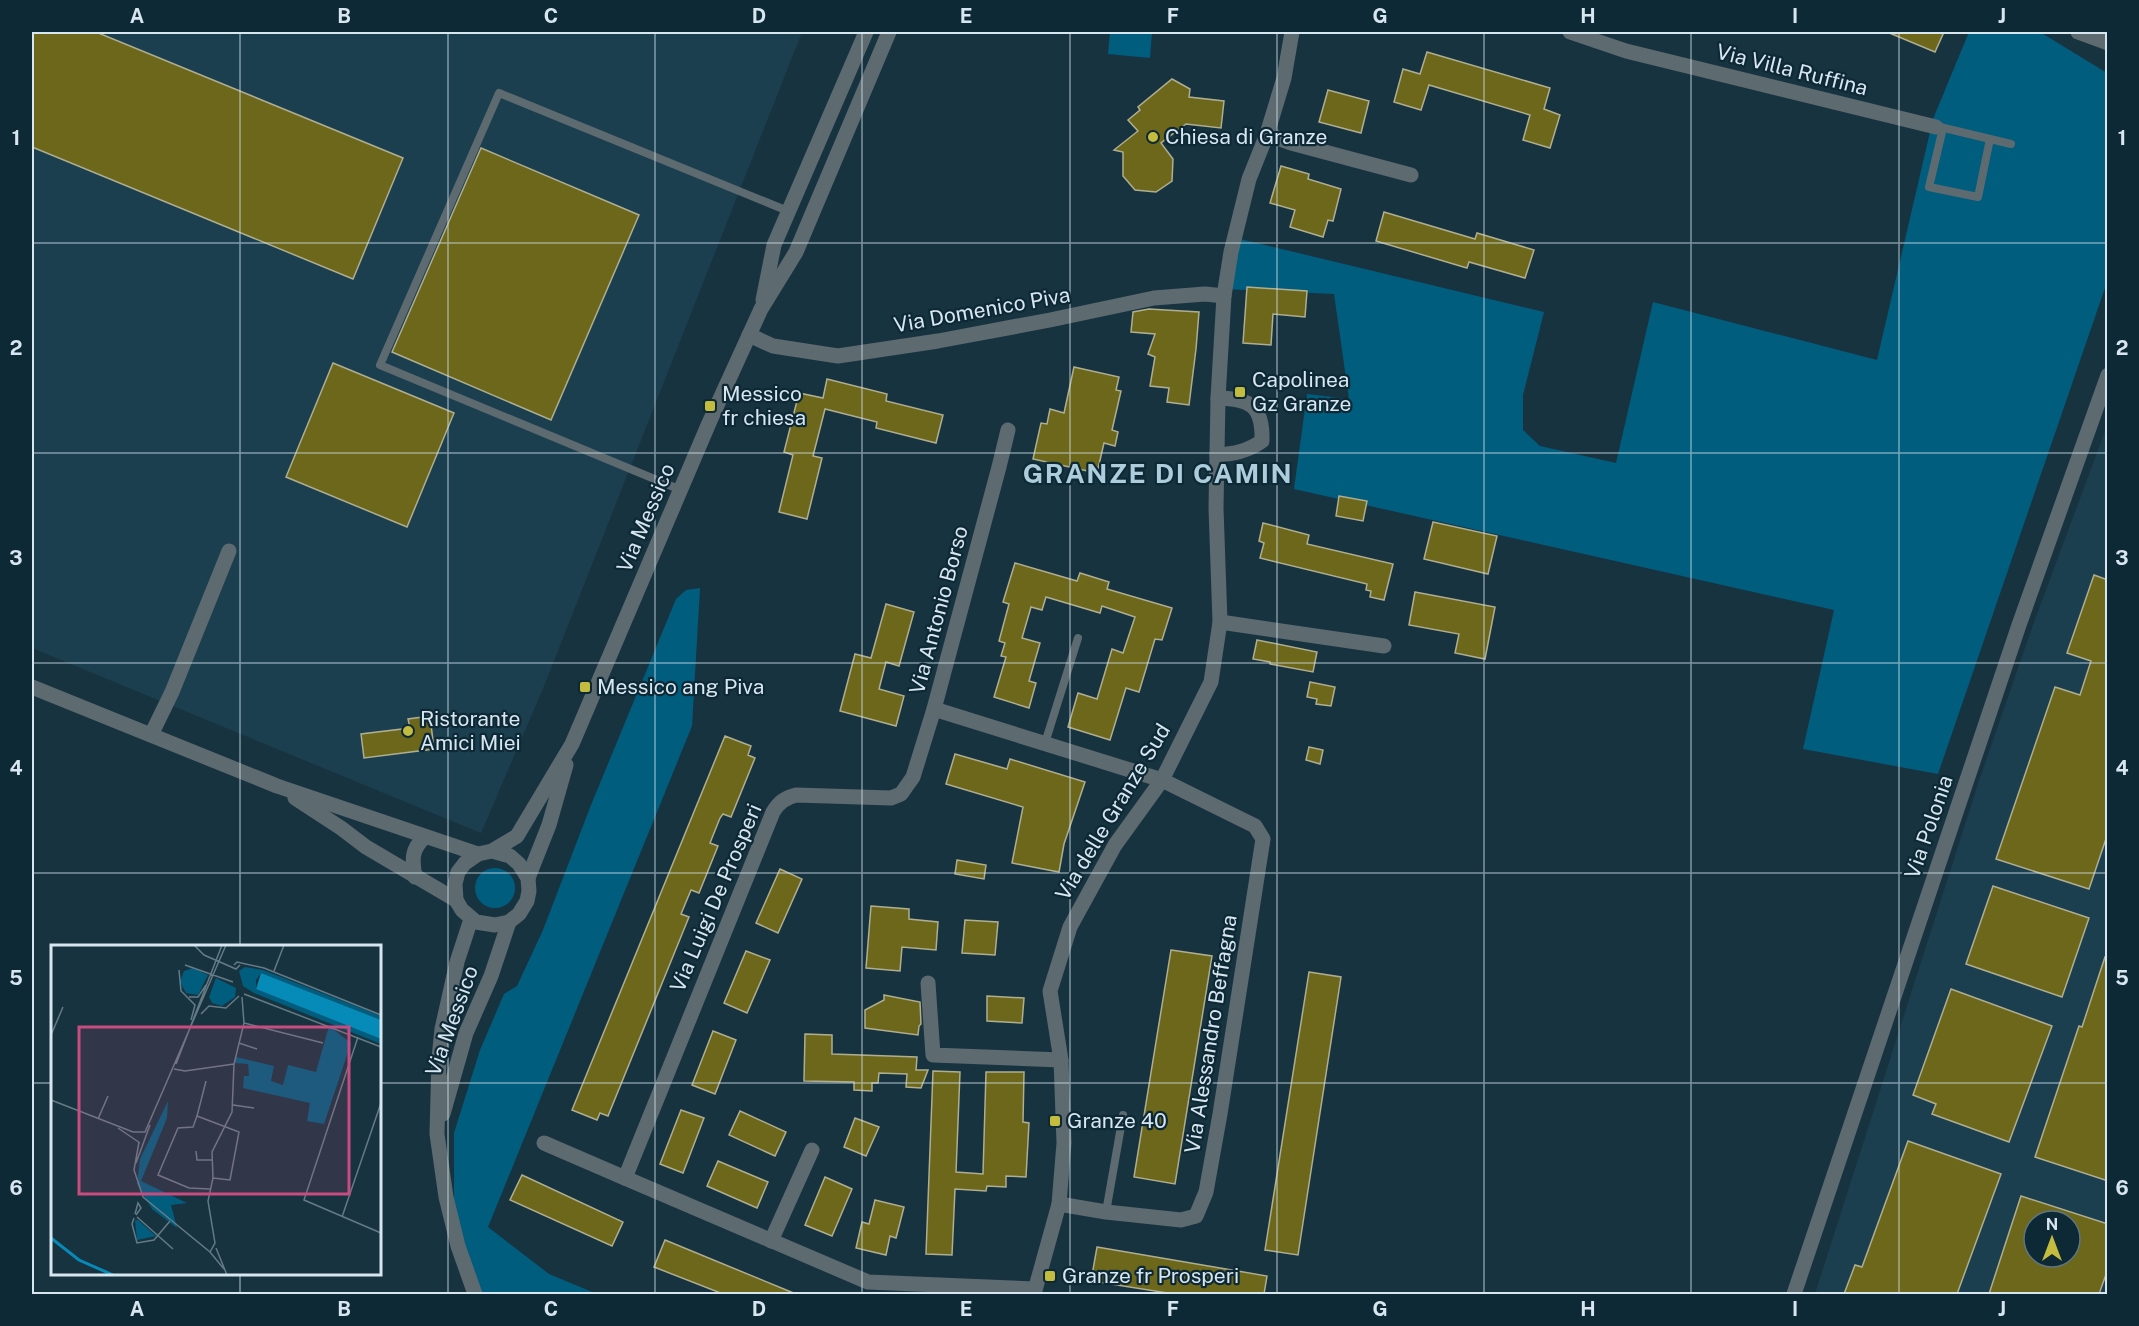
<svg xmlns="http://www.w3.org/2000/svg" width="2139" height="1326" viewBox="0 0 2139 1326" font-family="'Public Sans',sans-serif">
  <rect width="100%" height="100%" fill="#183340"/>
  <g fill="#1c3f50" fill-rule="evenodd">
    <polygon points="32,32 802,32 544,686 481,833 32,648"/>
    <path d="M 2107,426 L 2107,1294 L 1815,1294 L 1979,781 L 2033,625 ZM 2034,1221 L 2070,1221 L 2070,1257 L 2034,1257 Z"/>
  </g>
  <g fill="#005d7e">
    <polygon points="1110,32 1152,32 1150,58 1108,54"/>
    <polygon points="1969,32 2040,32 2107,73 2107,282 1938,774 1803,749 1834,610 1294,489 1307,394 1349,399 1334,294 1225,289 1240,239 1544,312 1523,395 1523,430 1540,446 1616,463 1653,302 1877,360 1933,119"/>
    <polygon points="700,588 692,726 488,1227 549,1274 597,1294 474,1294 454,1246 454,1133 480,1050 504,994 517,986 543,930 591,805 676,599 686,590"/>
    <circle cx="495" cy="888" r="20"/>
  </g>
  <g fill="#6c671b" stroke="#afae91" stroke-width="1.5" fill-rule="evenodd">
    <polygon points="32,32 96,32 403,158 353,279 32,147"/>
    <polygon points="1887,32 1944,32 1935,52"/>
    <polygon points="1427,52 1550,88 1544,109 1560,115 1550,148 1523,140 1530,115 1429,85 1421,110 1394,102 1403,69 1420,74"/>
    <polygon points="1172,79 1190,89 1189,97 1224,101 1221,128 1186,124 1161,143 1173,159 1172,181 1156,192 1135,190 1123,176 1123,152 1114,150 1138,131 1128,120 1140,110 1138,107"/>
    <polygon points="1328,90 1369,101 1361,133 1319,122"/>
    <polygon points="481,148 639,215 551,420 392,352"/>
    <polygon points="1281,166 1309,174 1308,179 1341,189 1333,221 1328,220 1323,237 1290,227 1295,210 1270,203"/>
    <polygon points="1384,212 1475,239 1477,233 1534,250 1525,278 1469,262 1467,268 1376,241"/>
    <polygon points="1247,287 1307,291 1305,317 1273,314 1271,345 1243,343"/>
    <polygon points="1149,309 1199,312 1196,349 1189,405 1167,402 1169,388 1150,386 1155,357 1148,354 1155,334 1131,332 1133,312"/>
    <polygon points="333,363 454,413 407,527 286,477"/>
    <polygon points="1074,367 1119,377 1116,390 1121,391 1112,430 1118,432 1115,446 1104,443 1097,473 1033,459 1041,423 1047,424 1050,409 1064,413"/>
    <polygon points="827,379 887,394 886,401 943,415 936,443 876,428 877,422 825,409 813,456 822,458 807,519 779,512 793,455 784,452 799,393 823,398"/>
    <polygon points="1339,496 1367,501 1363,521 1336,516"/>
    <polygon points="1433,522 1497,536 1488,574 1424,559"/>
    <polygon points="1263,523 1309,535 1307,544 1393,564 1384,600 1370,597 1371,591 1366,590 1367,584 1260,558 1264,543 1259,541"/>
    <polygon points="1015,563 1077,581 1080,573 1109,582 1107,589 1172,608 1162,640 1155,639 1139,692 1126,688 1110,740 1068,727 1078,693 1097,699 1112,649 1123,653 1135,617 1102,606 1100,613 1046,597 1042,610 1031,607 1022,638 1040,643 1029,681 1036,683 1029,708 994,697 1006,657 1001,656 1005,643 999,641 1009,604 1003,602"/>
    <polygon points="2094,575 2108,580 2108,833 2089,889 1996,859 2055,687 2080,695 2091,661 2067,653"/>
    <polygon points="1415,592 1495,607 1485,659 1455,653 1459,634 1409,625"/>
    <polygon points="886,604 914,612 899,666 886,662 879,689 904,696 896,726 840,711 855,654 871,658"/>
    <polygon points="1257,640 1317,652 1313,672 1270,664 1270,662 1253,659"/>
    <polygon points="1310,682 1335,687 1331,706 1316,704 1317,699 1307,697"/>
    <polygon points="430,716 434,749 364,758 361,734 410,728 408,719"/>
    <polygon points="725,736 751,746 748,755 755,758 731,817 723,814 720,818 710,843 718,846 699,893 691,890 681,914 689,917 608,1116 600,1113 597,1120 572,1110"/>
    <polygon points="1309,747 1323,750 1320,764 1306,760"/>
    <polygon points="955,754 1007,769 1010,759 1085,782 1064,844 1059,872 1012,863 1023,807 946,784"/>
    <polygon points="957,860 986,865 984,879 955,874"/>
    <polygon points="780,869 802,879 778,933 756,923"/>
    <polygon points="1993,886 2089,918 2062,997 1966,964"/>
    <polygon points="871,906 909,909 909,919 938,922 936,950 902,947 900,971 866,968"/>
    <polygon points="965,920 998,922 995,955 962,953"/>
    <polygon points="1171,950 1212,956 1175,1184 1134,1177"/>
    <polygon points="746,951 770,960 747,1013 724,1003"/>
    <polygon points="2105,957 2108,958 2108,1181 2035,1157 2079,1026 2082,1027"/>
    <polygon points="1309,972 1341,977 1298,1255 1265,1250"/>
    <polygon points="1951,989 2052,1026 2009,1142 1932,1114 1936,1104 1913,1095"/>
    <polygon points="884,995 920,1002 921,1024 919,1026 918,1035 865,1028 865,1010 884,1000"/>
    <polygon points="987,996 1024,998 1022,1023 987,1021"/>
    <polygon points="713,1031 736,1040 715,1094 692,1085"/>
    <polygon points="805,1034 832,1035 832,1054 917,1057 916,1070 928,1070 921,1088 906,1087 907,1074 879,1073 878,1083 872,1083 872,1091 854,1090 854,1082 804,1081"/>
    <polygon points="933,1071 960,1072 956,1172 983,1174 986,1072 1024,1072 1023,1122 1029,1123 1026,1177 1006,1176 1006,1187 987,1186 986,1191 955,1189 952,1255 926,1254"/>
    <polygon points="681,1110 704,1118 683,1173 660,1164"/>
    <polygon points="740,1111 786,1132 775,1156 729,1135"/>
    <polygon points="855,1118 879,1127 866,1156 844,1147"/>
    <polygon points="1908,1141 2001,1174 1957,1294 1844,1294 1855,1265 1862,1267"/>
    <polygon points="718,1161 768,1182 757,1208 707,1186"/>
    <polygon points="522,1175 623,1222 612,1246 510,1200"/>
    <polygon points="825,1177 852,1189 832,1236 805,1225"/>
    <path d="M 2021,1196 L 2108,1224 L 2108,1269 L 2099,1294 L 1989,1294 ZM 2034,1221 L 2070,1221 L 2070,1257 L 2034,1257 Z"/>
    <polygon points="875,1200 904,1207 896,1238 890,1236 886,1255 856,1248 862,1222 869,1224"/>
    <polygon points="665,1240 796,1294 723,1294 654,1267"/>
    <polygon points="1097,1247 1267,1276 1264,1294 1174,1294 1091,1281"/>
  </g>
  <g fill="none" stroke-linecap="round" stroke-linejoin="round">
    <g stroke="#5d6a70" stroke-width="8">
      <polyline points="1940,127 2011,144"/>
      <polyline points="1943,128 1929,187 1978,197 1990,139"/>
      <polyline points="681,490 380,365 499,93 788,211"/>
      <polyline points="1045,743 1078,638"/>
      <polyline points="1106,1212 1123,1115"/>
    </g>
    <g stroke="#5d6a70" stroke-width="15">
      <polyline points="1570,32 1626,51 1936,127"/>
      <polyline points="1267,134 1291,143 1411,175"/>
      <polyline points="749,335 773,346 838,356 938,341 1050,320 1154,298 1205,294 1224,296"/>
      <polyline points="1008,430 999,467 934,709 1162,780 1255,826 1263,839 1220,1114 1206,1192 1196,1216 1181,1220 1106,1212 1059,1204"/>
      <path d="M 1217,455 C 1234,454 1248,451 1262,441 C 1263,406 1251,399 1218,398"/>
      <polyline points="1220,622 1384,646"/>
      <polyline points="32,687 277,786 478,854"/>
      <path d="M 934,709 L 913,777 L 901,794 L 891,798 L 796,795 C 785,798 779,802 773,812 L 625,1178 L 868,1282 L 1035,1289"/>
      <polyline points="151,735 172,692 229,551"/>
      <polyline points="295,798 341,828 366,847 456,900"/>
      <path d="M 415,877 C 412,860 411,849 425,837"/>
      <polyline points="928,983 933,1055 1061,1060"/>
      <polyline points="544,1143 625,1178"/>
      <polyline points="771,1241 812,1150"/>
      <polyline points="1034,1294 1059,1204 1064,1143 1061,1060 1050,991 1070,927 1115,845 1162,780 1211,682 1220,622 1216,508 1218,398 1224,296 1231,252 1249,179 1267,134 1284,78 1292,32"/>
      <polyline points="1794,1294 2019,625 2108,375"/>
    </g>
    <g stroke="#5d6a70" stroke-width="15">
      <polyline points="2078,32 2108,43"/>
      <polyline points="763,300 774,245 866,32"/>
      <polyline points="492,851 510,856 519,864 528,878 529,891 527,901 519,914 509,922 495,925 476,922 462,910 456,900 455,884 458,872 465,863 478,854 492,851 517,836 572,744 709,423 761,309 796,252 889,32"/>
      <polyline points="528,878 549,825 566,765"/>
      <polyline points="471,919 457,962 442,1029 439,1058 437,1134 446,1197 458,1246 475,1294"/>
      <polyline points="443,1114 466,1033 491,976 509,922"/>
    </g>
  </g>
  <path fill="none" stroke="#d7e6ef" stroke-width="1.5" stroke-opacity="0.55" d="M 240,32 L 240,946M 448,32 L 448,1294M 655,32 L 655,1294M 862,32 L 862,1294M 1070,32 L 1070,1294M 1277,32 L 1277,1294M 1484,32 L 1484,1294M 1691,32 L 1691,1294M 1899,32 L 1899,1294M 32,243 L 2108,243M 32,453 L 2108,453M 32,663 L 2108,663M 32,873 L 2108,873M 32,1083 L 52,1083M 380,1083 L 2108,1083M 240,1274 L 240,1294"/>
  <g fill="#c4bc3e" stroke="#0e2936" stroke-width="2">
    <circle cx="1153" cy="137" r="6"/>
    <rect x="1234" y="386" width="12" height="12" rx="3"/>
    <rect x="704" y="400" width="12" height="12" rx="3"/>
    <rect x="579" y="681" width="12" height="12" rx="3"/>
    <circle cx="408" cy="731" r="6"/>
    <rect x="1049" y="1115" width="12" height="12" rx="3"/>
    <rect x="1044" y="1270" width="12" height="12" rx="3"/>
  </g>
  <g text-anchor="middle" stroke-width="4.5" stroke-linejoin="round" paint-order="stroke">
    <g font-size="21" fill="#d7e6ef" stroke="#0e2936">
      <text transform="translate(1792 70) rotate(14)" y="7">Via Villa Ruffina</text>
      <text transform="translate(982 310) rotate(-10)" y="7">Via Domenico Piva</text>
      <text transform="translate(646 518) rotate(-67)" y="7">Via Messico</text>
      <text transform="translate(939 610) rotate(-75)" y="7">Via Antonio Borso</text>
      <text transform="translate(1113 812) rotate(-59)" y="7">Via delle Granze Sud</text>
      <text transform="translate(1929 827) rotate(-71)" y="7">Via Polonia</text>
      <text transform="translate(716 898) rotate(-67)" y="7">Via Luigi De Prosperi</text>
      <text transform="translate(452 1021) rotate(-70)" y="7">Via Messico</text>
      <text transform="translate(1211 1034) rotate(-81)" y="7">Via Alessandro Beffagna</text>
    </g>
    <g font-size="21" fill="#d7e6ef" stroke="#0e2936" text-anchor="start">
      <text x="1165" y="144">Chiesa di Granze</text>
      <text x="1252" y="387">Capolinea<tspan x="1252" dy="24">Gz Granze</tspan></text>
      <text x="722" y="401">Messico<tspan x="722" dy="24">fr chiesa</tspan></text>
      <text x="597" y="694">Messico ang Piva</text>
      <text x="420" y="726">Ristorante<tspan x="420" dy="24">Amici Miei</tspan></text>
      <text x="1067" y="1128">Granze 40</text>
      <text x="1062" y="1283">Granze fr Prosperi</text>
    </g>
    <g font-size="27" font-weight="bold" letter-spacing="1.5" fill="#adcddd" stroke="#0e2936">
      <text x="1158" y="483">GRANZE DI CAMIN</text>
    </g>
  </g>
  <g transform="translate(51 945)">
    <rect width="330" height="330" fill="#183340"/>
    <path d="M 194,22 L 212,25 L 330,71 L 330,75 L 210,28 L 205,35 L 205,44 L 330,94 L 330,99 L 203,48 L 192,41 L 188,26 ZM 142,23 L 157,30 L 147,50 L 135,48 L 129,37 L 133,26 ZM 165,33 L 185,43 L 184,52 L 171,61 L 161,58 L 158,52 ZM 278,81 L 300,98 L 273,179 L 256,176 L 259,158 L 192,143 L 193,131 L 198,131 L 197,119 L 183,118 L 185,112 L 223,121 L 220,136 L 232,140 L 237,120 L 265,127 ZM 117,156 L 116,173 L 90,236 L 136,258 L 120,260 L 126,283 L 101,264 L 86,239 L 89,214 ZM 84,275 L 87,275 L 105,291 L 86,295 Z" fill="#005d7e"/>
    <path d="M 210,28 L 330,75 L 330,94 L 205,44 Z" fill="#068ab8"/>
    <path fill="none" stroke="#068ab8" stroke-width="3" d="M 0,293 L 28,315 L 62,330"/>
    <path fill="none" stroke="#647b86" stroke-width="1.5" d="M 143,0 L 153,10 L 185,24 L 189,20M 134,20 L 182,37M 183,20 L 186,17 L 213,23 L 330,70M 128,25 L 130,46 L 144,60 L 140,75M 223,26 L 233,0M 193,49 L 330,102M 138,52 L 147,52 L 155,40M 150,69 L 158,61 L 175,63 L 188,51M 193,78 L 272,98M 0,90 L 12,62M 307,92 L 253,255 L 330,288M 188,98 L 206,104M 125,119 L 171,0M 123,124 L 134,126 L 183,119M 155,136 L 146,171 L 188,187 L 179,235 L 162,233M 0,155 L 82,187 L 94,187 L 175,0M 182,160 L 203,163M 146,171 L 142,182 L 127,183 L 107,230 L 138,243 L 159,244M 47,174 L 57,151M 67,183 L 89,198M 88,197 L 83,225 L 92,252 L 159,307 L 173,324M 145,206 L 146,215 L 162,215M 85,218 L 99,180M 84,269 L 87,258 L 90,263 L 85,270M 86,272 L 122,304M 291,272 L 330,158M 83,273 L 81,279 L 86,298 L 103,295 L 119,276M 165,303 L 176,330M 159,307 L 164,298 L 157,256 L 162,233 L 161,207 L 181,167 L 183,119 L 193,78 L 191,52"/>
    <path fill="#c74c80" fill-opacity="0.15" stroke="#c74c80" stroke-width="3" d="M 28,82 L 298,82 L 298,249 L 28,249 Z"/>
    <rect width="330" height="330" fill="none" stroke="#d7e6ef" stroke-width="3"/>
  </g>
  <rect width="2139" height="1326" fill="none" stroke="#0e2936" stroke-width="66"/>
  <g transform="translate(2052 1239)"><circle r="28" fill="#0e2936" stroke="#5e7580" stroke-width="1.5"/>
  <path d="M0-4.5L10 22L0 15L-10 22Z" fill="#c4bc3e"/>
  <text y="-9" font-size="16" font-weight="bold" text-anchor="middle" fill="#d7e6ef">N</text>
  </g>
  <rect x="33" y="33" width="2073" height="1260" fill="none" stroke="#d7e6ef" stroke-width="2"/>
  <g font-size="20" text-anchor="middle" font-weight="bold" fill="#d7e6ef">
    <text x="137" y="23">A</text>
    <text x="344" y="23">B</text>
    <text x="551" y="23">C</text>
    <text x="759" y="23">D</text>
    <text x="966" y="23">E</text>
    <text x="1173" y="23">F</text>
    <text x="1380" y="23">G</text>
    <text x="1588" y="23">H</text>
    <text x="1795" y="23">I</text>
    <text x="2002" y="23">J</text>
    <text x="16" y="145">1</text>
    <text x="2122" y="145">1</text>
    <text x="16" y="355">2</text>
    <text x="2122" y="355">2</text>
    <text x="16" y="565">3</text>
    <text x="2122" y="565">3</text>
    <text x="16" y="775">4</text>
    <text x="2122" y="775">4</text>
    <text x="16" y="985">5</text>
    <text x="2122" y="985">5</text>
    <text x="16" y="1195">6</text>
    <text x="2122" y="1195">6</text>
    <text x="137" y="1316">A</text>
    <text x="344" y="1316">B</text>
    <text x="551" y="1316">C</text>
    <text x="759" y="1316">D</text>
    <text x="966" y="1316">E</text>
    <text x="1173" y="1316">F</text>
    <text x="1380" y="1316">G</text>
    <text x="1588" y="1316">H</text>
    <text x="1795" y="1316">I</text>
    <text x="2002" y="1316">J</text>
  </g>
</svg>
